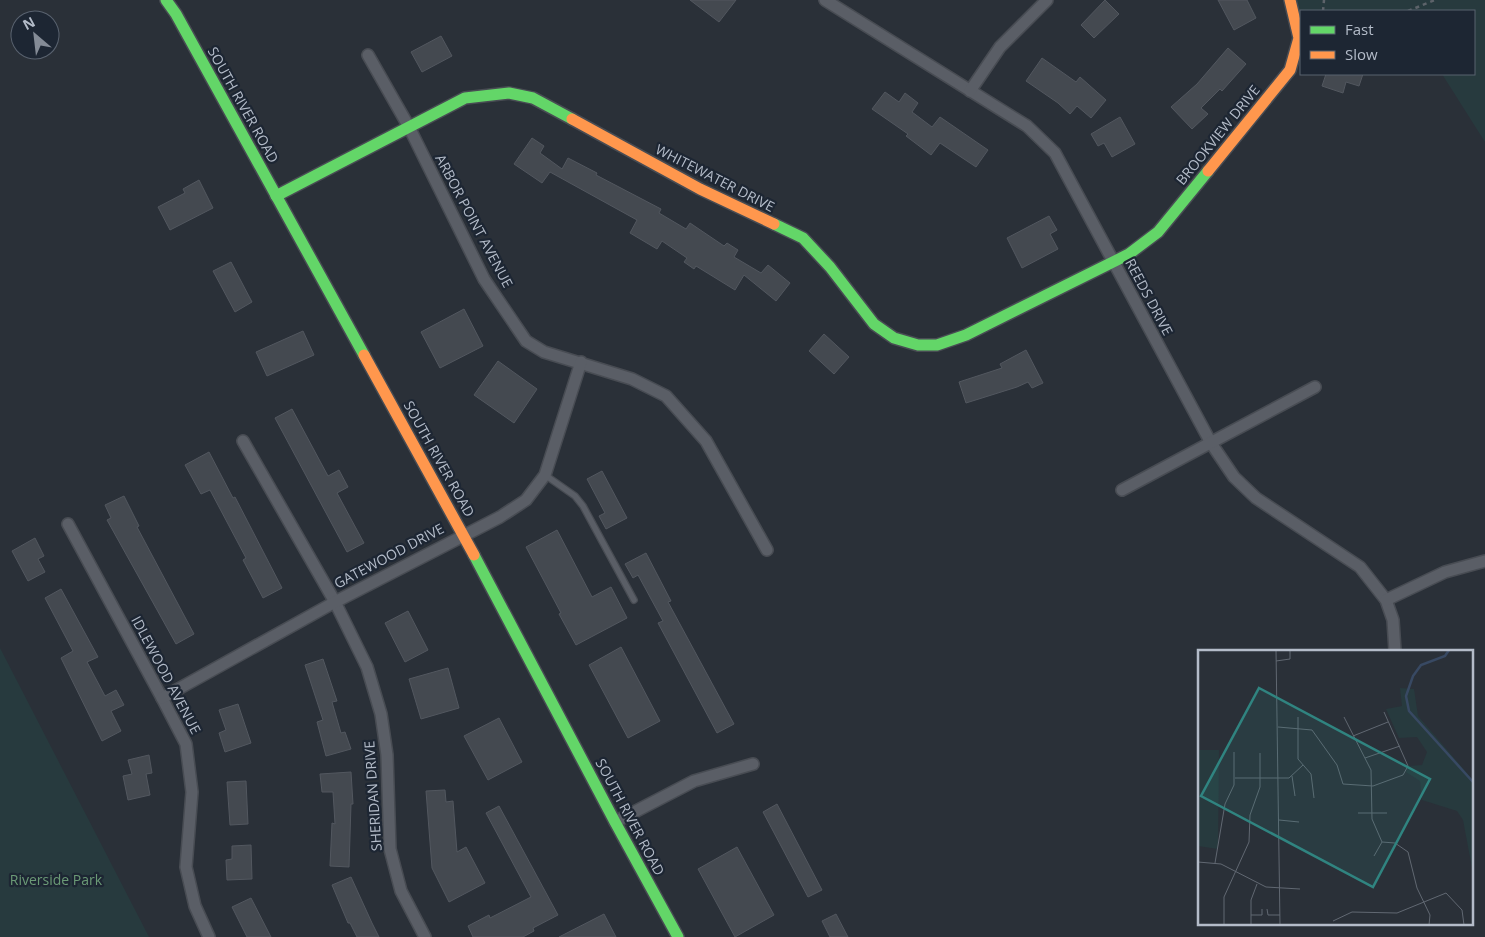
<svg xmlns="http://www.w3.org/2000/svg" width="1485" height="937" viewBox="0 0 1485 937" font-family="'Open Sans',sans-serif">
  <rect width="100%" height="100%" fill="#2a3038"/>
  <g fill="#273a3e">
    <polygon points="1290,0 1485,0 1485,142 1442,74 1474,74 1474,11 1301,11 1301,38"/>
    <polygon points="0,648 149,937 0,937"/>
  </g>
  <g fill="#444950" stroke="#52575f">
    <polygon points="690,0 736,0 719,22"/>
    <polygon points="1105,0 1119,14 1094,38 1081,25"/>
    <polygon points="1218,0 1247,0 1256,18 1234,30"/>
    <polygon points="441,36 452,56 422,72 411,52"/>
    <polygon points="1228,48 1246,64 1222,91 1220,89 1201,108 1208,114 1192,129 1171,107 1197,84"/>
    <polygon points="1042,58 1076,82 1080,77 1106,100 1091,118 1077,106 1070,114 1058,103 1026,81"/>
    <polygon points="1326,74 1363,74 1359,86 1346,82 1343,93 1322,86"/>
    <polygon points="885,92 899,102 905,93 918,103 912,112 932,127 940,117 988,150 976,167 940,143 931,155 906,136 908,134 872,109"/>
    <polygon points="1120,117 1135,144 1112,157 1104,143 1098,146 1091,134"/>
    <polygon points="532,138 544,146 540,153 562,169 568,158 597,173 596,175 661,209 659,213 686,229 690,223 724,246 727,243 738,250 734,257 761,273 768,265 790,283 776,301 744,275 735,290 696,266 694,269 684,262 687,258 662,241 657,249 630,233 637,220 550,172 542,183 514,164"/>
    <polygon points="199,180 213,208 170,230 158,207 185,193 183,189"/>
    <polygon points="1049,216 1057,230 1050,234 1058,249 1022,268 1007,238"/>
    <polygon points="231,262 252,302 235,312 213,271"/>
    <polygon points="464,309 483,346 440,368 421,332"/>
    <polygon points="303,331 314,355 267,376 256,352"/>
    <polygon points="824,334 849,357 834,374 809,351"/>
    <polygon points="1026,350 1043,383 1032,388 1028,382 1017,387 966,403 959,382 1002,368 1000,364"/>
    <polygon points="498,361 537,389 514,423 474,395"/>
    <polygon points="292,409 328,476 339,470 348,487 337,493 364,543 347,552 275,418"/>
    <polygon points="209,452 233,498 235,497 282,588 263,598 243,560 246,558 210,490 201,494 185,465"/>
    <polygon points="602,471 627,518 606,529 599,516 605,513 587,479"/>
    <polygon points="124,496 139,526 137,527 194,634 176,644 107,520 111,518 105,505"/>
    <polygon points="557,530 592,597 611,587 627,618 576,645 559,614 561,613 526,547"/>
    <polygon points="35,538 44,556 38,559 45,572 28,581 12,551"/>
    <polygon points="646,553 671,601 668,602 734,724 717,733 658,623 663,621 638,575 633,578 625,564"/>
    <polygon points="61,589 98,657 87,662 105,696 116,690 124,705 111,711 121,731 102,741 61,658 73,651 45,598"/>
    <polygon points="408,611 428,650 405,662 385,623"/>
    <polygon points="621,647 660,721 628,738 589,665"/>
    <polygon points="323,659 337,701 332,702 341,733 345,732 351,749 326,756 317,722 323,720 305,665"/>
    <polygon points="448,668 459,708 421,719 409,679"/>
    <polygon points="238,704 251,743 225,752 219,733 226,730 219,710"/>
    <polygon points="499,718 522,762 488,780 464,736"/>
    <polygon points="149,755 152,773 146,774 150,795 128,800 123,776 132,774 128,760"/>
    <polygon points="351,772 353,804 351,804 349,867 330,866 332,823 335,824 333,792 322,792 320,774"/>
    <polygon points="246,781 248,824 230,825 227,782"/>
    <polygon points="445,790 446,802 453,801 457,852 466,847 485,883 449,902 432,868 426,791"/>
    <polygon points="777,804 822,890 808,897 763,812"/>
    <polygon points="499,806 558,915 533,928 534,931 523,937 473,937 468,926 489,915 490,918 531,897 486,813"/>
    <polygon points="251,845 252,879 227,880 226,860 232,859 232,846"/>
    <polygon points="737,847 774,915 735,937 698,869"/>
    <polygon points="351,877 372,923 379,937 357,937 350,923 348,923 332,885"/>
    <polygon points="251,898 271,937 247,937 232,907"/>
    <polygon points="604,914 616,937 559,937"/>
    <polygon points="836,914 848,937 830,937 822,921"/>
  </g>
  <g fill="none" stroke-linecap="round" stroke-linejoin="round">
    <g stroke="#484c53" stroke-width="8">
      <polyline id="lane" points="545,475 575,496 583,506 634,600"/>
    </g>
    <g stroke="#484c53" stroke-width="14">
      <g id="street">
        <polyline points="825,0 1027,126 1055,153 1211,443 1234,477 1256,498 1360,567 1386,600 1393,620 1395,651"/>
        <polyline points="368,55 409,127 484,279 526,341 544,352 632,379 666,396 706,441 767,550"/>
        <polyline points="970,91 1000,47 1047,0"/>
        <polyline points="243,441 335,602 367,667 381,714 387,755 390,849 401,891 425,937"/>
        <polyline points="1122,490 1315,387"/>
        <polyline points="68,524 162,698 186,744 192,792 186,867 195,906 209,937"/>
        <polyline points="1386,600 1445,572 1485,561"/>
        <polyline points="162,698 335,602 500,517 526,500 545,475 581,362"/>
        <polyline points="615,822 694,781 753,764"/>
      </g>
    </g>
    <g stroke="#484c53" stroke-width="14">
      <g id="fast">
        <polyline points="166,0 176,14 364,355"/>
        <polyline points="276,196 465,98 509,93 533,98 572,119"/>
        <polyline points="774,224 803,238 830,267 874,324 894,338 918,345 937,345 966,335 1129,254 1158,232 1208,171"/>
        <polyline points="474,555 615,822 678,937"/>
      </g>
    </g>
    <g stroke="#484c53" stroke-width="14">
      <g id="slow">
        <polyline points="572,119 700,189 774,224"/>
        <polyline points="1208,171 1290,70 1299,38 1290,0"/>
        <polyline points="364,355 474,555"/>
      </g>
    </g>
    <g stroke="#5d636a" stroke-width="2.5" stroke-dasharray="4 4" stroke-linecap="butt">
      <polyline points="1323,11 1324,0"/>
      <polyline points="1408,11 1435,0"/>
    </g>
    <use href="#lane" stroke="#5a5e66" stroke-width="5.5"/>
    <use href="#street" stroke="#5a5e66" stroke-width="11"/>
    <use href="#fast" stroke="#63d668" stroke-width="11"/>
    <use href="#slow" stroke="#ff974d" stroke-width="11"/>
  </g>
  <g text-anchor="middle" stroke-width="4.5" stroke-linejoin="round" paint-order="stroke">
    <g font-size="14" fill="#b4bcc9" stroke="#1d2633">
      <text transform="translate(243 105) rotate(61)" y="5">SOUTH RIVER ROAD</text>
      <text transform="translate(1218 135) rotate(-51)" y="5">BROOKVIEW DRIVE</text>
      <text transform="translate(715 178) rotate(27)" y="5">WHITEWATER DRIVE</text>
      <text transform="translate(474 221) rotate(62)" y="5">ARBOR POINT AVENUE</text>
      <text transform="translate(1149 297) rotate(62)" y="5">REEDS DRIVE</text>
      <text transform="translate(439 459) rotate(61)" y="5">SOUTH RIVER ROAD</text>
      <text transform="translate(389 556) rotate(-28)" y="5">GATEWOOD DRIVE</text>
      <text transform="translate(166 675) rotate(62)" y="5">IDLEWOOD AVENUE</text>
      <text transform="translate(373 796) rotate(-94)" y="5">SHERIDAN DRIVE</text>
      <text transform="translate(630 817) rotate(62)" y="5">SOUTH RIVER ROAD</text>
    </g>
    <g font-size="14" fill="#6b9a76" stroke="#1d2633">
      <text x="56" y="885">Riverside Park</text>
    </g>
  </g>
  <g transform="translate(1198 650)">
    <rect width="275" height="275" fill="#2a3038"/>
    <path d="M 202,38 L 216,39 L 220,66 L 275,130 L 275,223 L 265,170 L 259,161 L 224,150 L 222,131 L 208,122 L 210,116 L 224,115 L 229,102 L 219,87 L 201,88 L 188,59 L 204,56 ZM 0,100 L 21,100 L 20,199 L 0,196 Z" fill="#273a3e"/>
    <path fill="none" stroke="#384963" stroke-width="2.5" d="M 251,0 L 247,6 L 223,15 L 215,26 L 208,46 L 211,61 L 275,132"/>
    <path fill="none" stroke="#616872" stroke-width="1" d="M 78,0 L 82,275M 78,11 L 92,9 L 92,0M 100,67 L 100,109 L 113,124 L 116,148M 146,67 L 173,120 L 174,169 L 184,192 L 176,206M 80,77 L 114,80 L 139,115 L 145,134 L 175,136 L 205,125 L 210,116 L 186,62M 155,86 L 190,72M 167,108 L 202,96M 94,126 L 97,146M 37,128 L 91,128 L 105,115M 160,163 L 189,163M 81,170 L 101,172M 184,192 L 197,193 L 210,202 L 219,238 L 232,265 L 231,275M 0,212 L 23,214 L 68,237 L 102,239M 17,213 L 27,154 L 36,135 L 36,102M 69,259 L 70,265 L 82,265M 53,265 L 64,265 L 64,259M 135,271 L 154,262 L 199,263 L 248,243 L 264,260 L 266,275M 26,275 L 26,247 L 51,192 L 52,165 L 62,137 L 62,103M 53,275 L 53,250 L 59,234"/>
    <path fill="#308480" fill-opacity="0.15" stroke="#308480" stroke-width="2.5" d="M 61,38 L 232,129 L 175,237 L 3,146 Z"/>
    <rect width="275" height="275" fill="none" stroke="#b4bcc9" stroke-width="2.5"/>
  </g>
  <rect x="1300" y="10" width="175" height="65" fill="#1d2633" stroke="#59626f"/>
  <rect x="1310" y="26" width="25" height="8" fill="#63d668" stroke="#59626f"/>
  <text x="1345" y="35" font-size="15" fill="#b4bcc9">Fast</text>
  <rect x="1310" y="51" width="25" height="8" fill="#ff974d" stroke="#59626f"/>
  <text x="1345" y="60" font-size="15" fill="#b4bcc9">Slow</text>
  <g transform="translate(35 35) rotate(332)"><circle r="24" fill="#1d2633" stroke="#59626f"/>
  <path d="M0-4L9 19L0 12L-9 19Z" fill="#848b96"/>
  <text y="-8" font-size="14" font-weight="bold" text-anchor="middle" fill="#b4bcc9">N</text>
  </g>
</svg>
